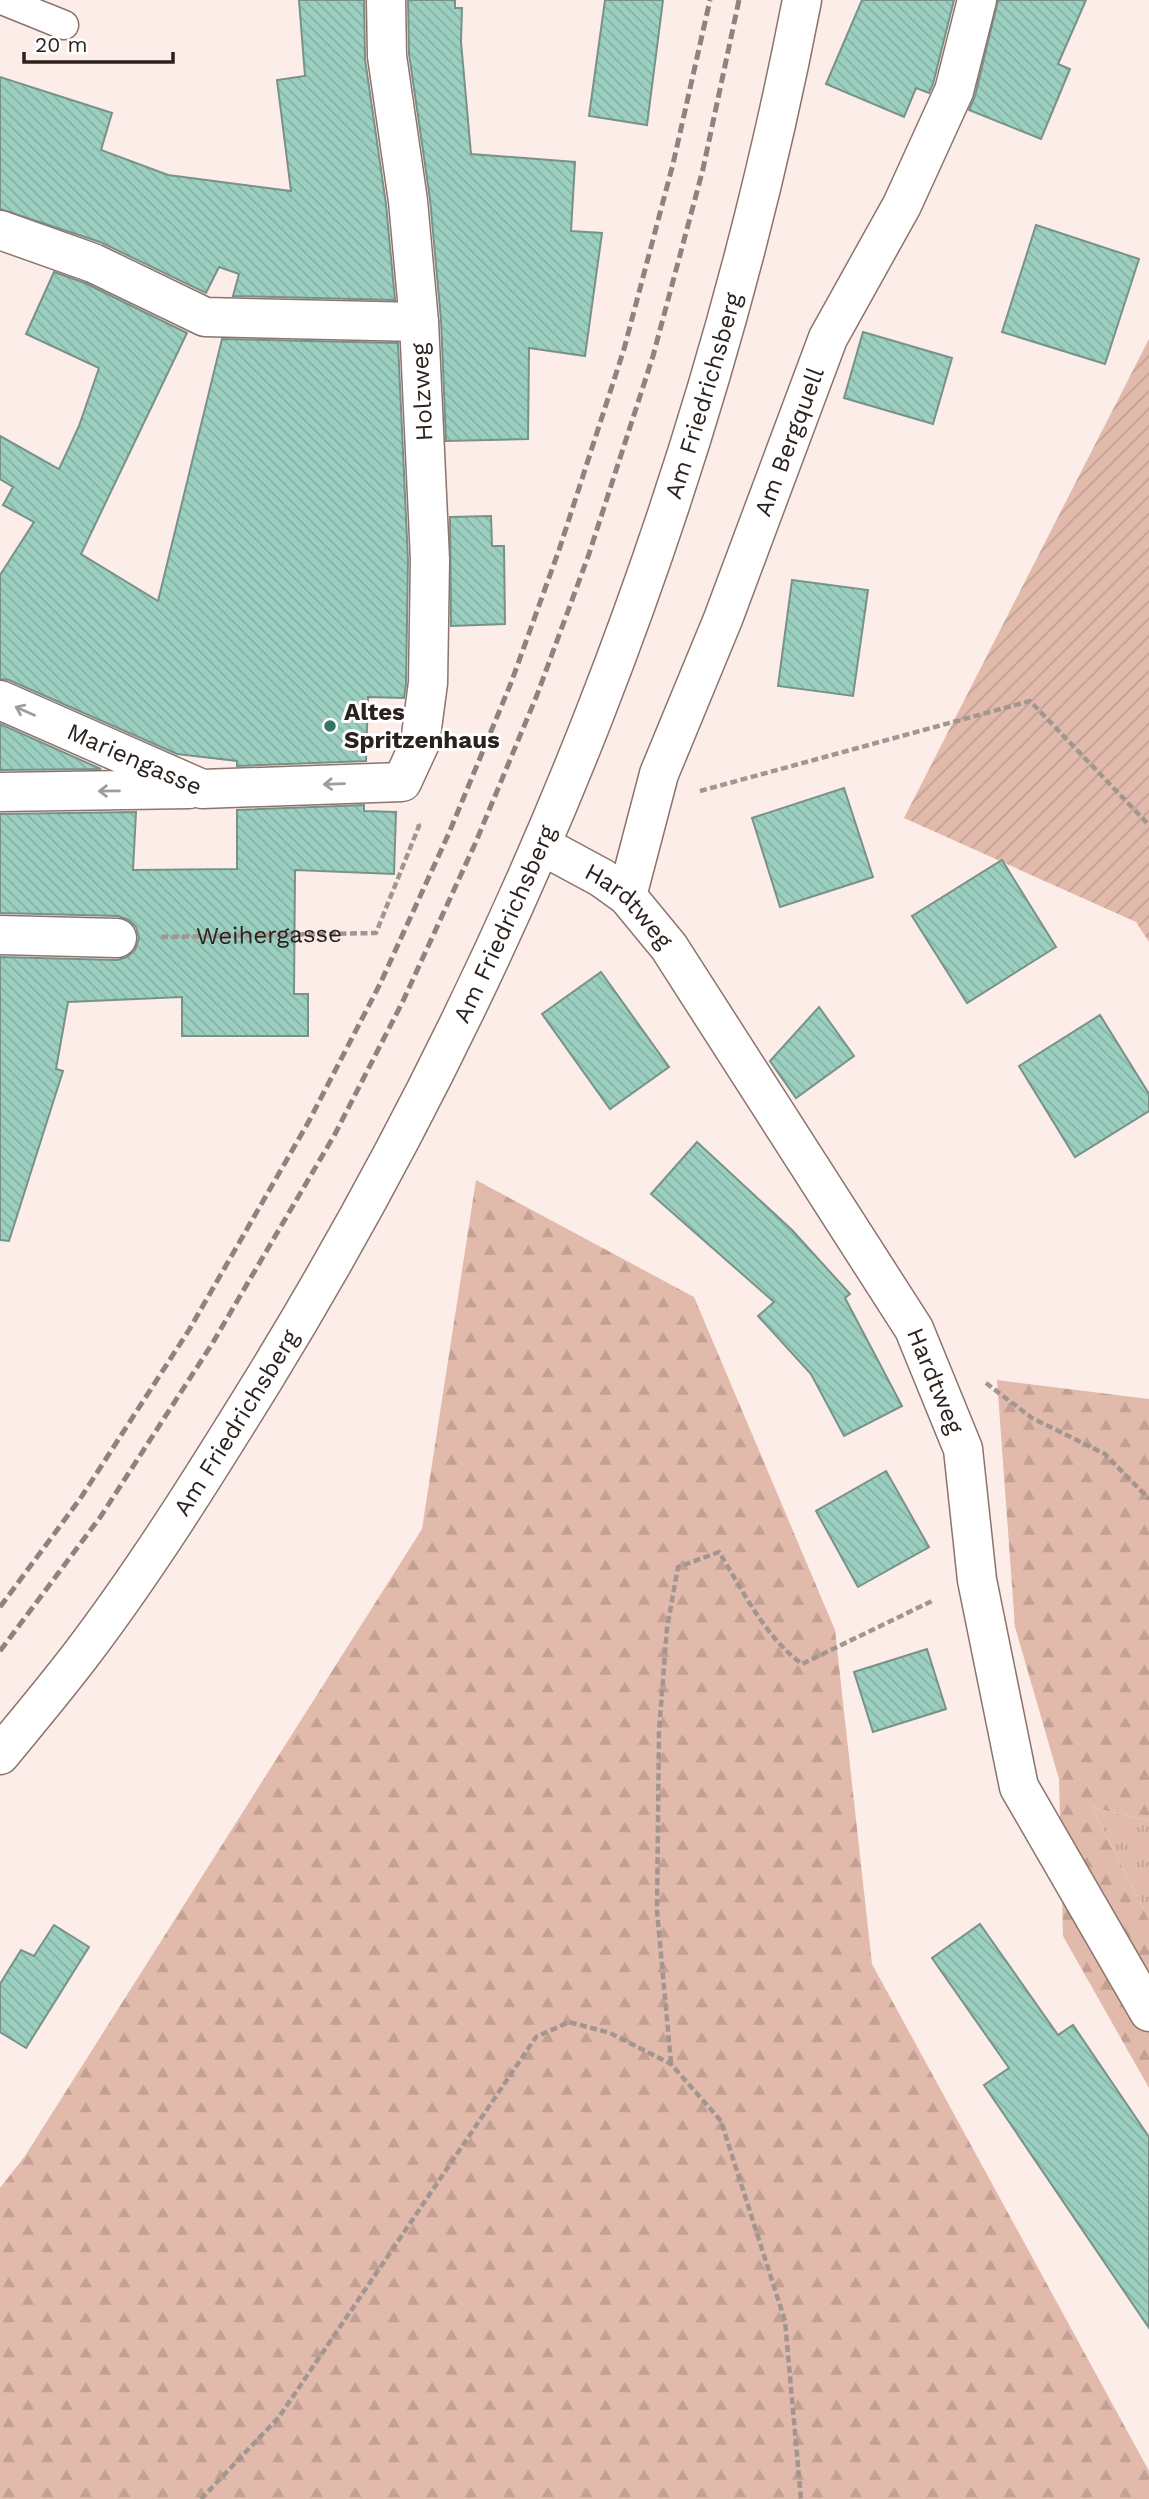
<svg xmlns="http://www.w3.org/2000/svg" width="1149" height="2499" viewBox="0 0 1149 2499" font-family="'Work Sans',sans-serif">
  <defs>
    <pattern id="grass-tufts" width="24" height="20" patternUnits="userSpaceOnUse" patternTransform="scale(1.75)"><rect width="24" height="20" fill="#e2baab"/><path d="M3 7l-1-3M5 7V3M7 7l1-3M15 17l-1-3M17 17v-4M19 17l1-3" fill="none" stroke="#c2a093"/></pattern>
    <pattern id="forest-firs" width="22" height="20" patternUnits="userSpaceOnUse" patternTransform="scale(1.75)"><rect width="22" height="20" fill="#e2baab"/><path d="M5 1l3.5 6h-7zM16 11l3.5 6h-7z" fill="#c2a093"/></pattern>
    <pattern id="garden-furrows" width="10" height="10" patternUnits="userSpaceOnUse" patternTransform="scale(1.75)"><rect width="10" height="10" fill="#e2baab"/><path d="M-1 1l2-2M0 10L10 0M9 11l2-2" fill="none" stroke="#c2a093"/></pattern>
    <pattern id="building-back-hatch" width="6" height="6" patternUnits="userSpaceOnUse" patternTransform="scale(1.75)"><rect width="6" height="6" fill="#9bcfc0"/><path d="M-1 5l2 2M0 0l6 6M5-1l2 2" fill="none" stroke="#86b1a5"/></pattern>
  </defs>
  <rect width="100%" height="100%" fill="#fdede8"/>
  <polygon fill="url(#grass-tufts)" points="1092,1807 1149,1821 1149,1920"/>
  <g fill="url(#forest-firs)">
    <polygon points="476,1180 694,1297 835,1630 872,1964 1149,2471 1149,2499 0,2499 0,2188 25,2156 422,1529"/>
    <polygon points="997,1380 1149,1399 1149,1821 1092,1807 1149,1920 1149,2088 1063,1936 1059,1779 1015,1627"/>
  </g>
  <polygon fill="url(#garden-furrows)" points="1149,339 1149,942 1136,922 904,818"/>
  <g fill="url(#building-back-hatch)" stroke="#78928a" stroke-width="2">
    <polygon points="299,0 364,0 365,59 386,204 395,300 233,296 239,274 219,267 206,293 100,242 0,209 0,77 112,113 101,150 168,175 291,191 277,80 305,76"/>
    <polygon points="408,0 455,0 455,8 462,8 461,42 471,154 575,162 571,231 602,233 585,356 529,348 528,439 446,441 441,320 430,199 409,54"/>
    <polygon points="605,0 663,0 647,125 589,116"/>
    <polygon points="862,0 954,0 933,84 929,93 916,88 904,117 826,84"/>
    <polygon points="998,0 1086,0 1058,64 1070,69 1041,139 969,110 975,96"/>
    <polygon points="1036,225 1139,259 1105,364 1002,332"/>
    <polygon points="54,272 85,283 187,333 81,554 158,601 222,339 398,343 408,560 406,684 404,698 368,697 366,761 237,766 237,761 177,754 9,680 0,679 0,575 34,522 3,505 13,487 0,479 0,436 59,469 79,426 99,368 26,334"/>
    <polygon points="863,332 952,358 933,424 844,398"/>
    <polygon points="491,516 492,546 504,546 505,624 451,626 450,517"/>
    <polygon points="792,580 868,590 853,696 778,686"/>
    <polygon points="0,724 101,769 0,770"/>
    <polygon points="844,788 873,877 780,907 752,818"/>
    <polygon points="364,805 364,811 396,812 394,874 295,870 294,994 308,994 308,1036 182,1036 182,997 68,1002 56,1069 63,1071 9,1241 0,1240 0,957 117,960 127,957 135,950 139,938 136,927 129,920 118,916 0,913 0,814 136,812 133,870 237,869 237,810"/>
    <polygon points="1002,860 1056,947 967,1003 912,916"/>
    <polygon points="601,972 669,1067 610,1109 542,1014"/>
    <polygon points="819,1007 854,1056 796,1098 770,1061"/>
    <polygon points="1100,1015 1149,1094 1149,1111 1075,1157 1019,1066"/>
    <polygon points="697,1142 792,1230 850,1294 845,1298 902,1406 844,1436 811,1374 758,1316 774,1302 651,1194"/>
    <polygon points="886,1471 929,1547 858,1587 816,1511"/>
    <polygon points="927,1649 946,1709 873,1732 854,1672"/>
    <polygon points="980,1924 1058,2035 1073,2025 1149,2137 1149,2328 984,2085 1009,2068 932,1958"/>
    <polygon points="54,1925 89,1947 26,2048 0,2032 0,1984 21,1950 34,1956"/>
  </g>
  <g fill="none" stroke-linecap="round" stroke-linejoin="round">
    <g stroke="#8b746b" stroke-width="31">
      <polyline id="lane" points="2,0 64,25"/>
    </g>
    <g stroke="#8b746b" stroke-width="41">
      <g id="street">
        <polyline points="0,230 93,263 205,317 419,322"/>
        <path id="s2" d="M 0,700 L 202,789 L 402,782 L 420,743 L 428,683 L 430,560 L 419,322 L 408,201 L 387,56 L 386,0"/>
        <polyline points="0,792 189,789"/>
        <path id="s3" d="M 541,845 L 602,878 L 627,896 L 669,947 L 914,1329 L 963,1449 L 977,1580 L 1019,1787 L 1149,2012"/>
        <path id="s4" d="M 627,896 L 659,774 L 723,619 L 828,338 L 902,205 L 954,91 L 977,0"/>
        <polyline points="0,935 117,938"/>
      </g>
    </g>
    <g stroke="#8b746b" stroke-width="41">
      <g id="secondary">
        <path id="s5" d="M 0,1755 C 27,1722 54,1690 80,1656 C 147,1568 206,1473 264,1379 C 523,956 708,487 802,0"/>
      </g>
    </g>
    <g stroke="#a39691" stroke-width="4.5" stroke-dasharray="7 3.5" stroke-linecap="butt">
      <polyline points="700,791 1030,701 1149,825"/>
      <path id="s1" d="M 161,937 L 376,933 L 419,826 L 417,822"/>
      <polyline points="986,1383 1032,1418 1105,1454 1149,1499"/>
      <path d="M 671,2063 L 657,1911 L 659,1731 L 667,1628 L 678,1567 L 719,1552 C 743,1591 765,1637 802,1664 L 934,1600"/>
      <polyline points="201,2499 279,2417 536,2037 569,2022 610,2033 671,2064 721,2121 785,2321 801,2499"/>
    </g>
    <use href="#lane" stroke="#fff" stroke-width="28"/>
    <use href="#street" stroke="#fff" stroke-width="38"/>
    <use href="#secondary" stroke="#fff" stroke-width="38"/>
    <g stroke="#8f837e" stroke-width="5" stroke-dasharray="10 5" stroke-linecap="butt">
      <polyline points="0,1607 80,1499 189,1330 309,1121 380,984 449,833 511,683 559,550 624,349 673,164 710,0"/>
      <polyline points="0,1651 101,1516 212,1344 335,1134 403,1001 475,844 537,695 589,554 653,356 703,169 739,0"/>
    </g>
  </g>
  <defs><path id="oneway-shaft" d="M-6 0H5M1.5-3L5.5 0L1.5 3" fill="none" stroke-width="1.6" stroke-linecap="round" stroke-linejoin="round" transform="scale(1.75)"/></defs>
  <g stroke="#a09c9a">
    <use href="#oneway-shaft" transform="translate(25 711) rotate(-156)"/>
    <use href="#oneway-shaft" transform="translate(334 784) rotate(178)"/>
    <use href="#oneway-shaft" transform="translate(109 791) rotate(179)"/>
  </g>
  <circle fill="#337565" stroke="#fff" stroke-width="2.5" cx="330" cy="726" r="7"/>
  <g text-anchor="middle" stroke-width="6" stroke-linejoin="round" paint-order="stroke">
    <g font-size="24" fill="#2b221e" stroke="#fff">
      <text transform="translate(422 392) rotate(-93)" y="8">Holzweg</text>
      <text dy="8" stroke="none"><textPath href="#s5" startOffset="1540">Am Friedrichsberg</textPath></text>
      <text dy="8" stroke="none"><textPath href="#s4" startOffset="483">Am Bergquell</textPath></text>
      <text dy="8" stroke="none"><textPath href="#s2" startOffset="147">Mariengasse</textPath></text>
      <text dy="8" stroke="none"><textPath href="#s3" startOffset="108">Hardtweg</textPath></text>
      <text dy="8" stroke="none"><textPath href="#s5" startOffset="975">Am Friedrichsberg</textPath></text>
      <text dy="8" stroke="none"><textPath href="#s1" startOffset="108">Weihergasse</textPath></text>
      <text dy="8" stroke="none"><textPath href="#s3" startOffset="676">Hardtweg</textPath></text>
      <text dy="8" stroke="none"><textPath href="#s5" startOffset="408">Am Friedrichsberg</textPath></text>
    </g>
    <g font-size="24" font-weight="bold" fill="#2b221e" stroke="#fff" text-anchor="start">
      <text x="344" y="720">Altes<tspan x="344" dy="28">Spritzenhaus</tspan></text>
    </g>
  </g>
  <path d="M24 52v10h149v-10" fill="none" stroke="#2b221e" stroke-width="3.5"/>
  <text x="35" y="52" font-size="21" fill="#2b221e" stroke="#ffffff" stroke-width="5" paint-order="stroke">20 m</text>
</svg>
